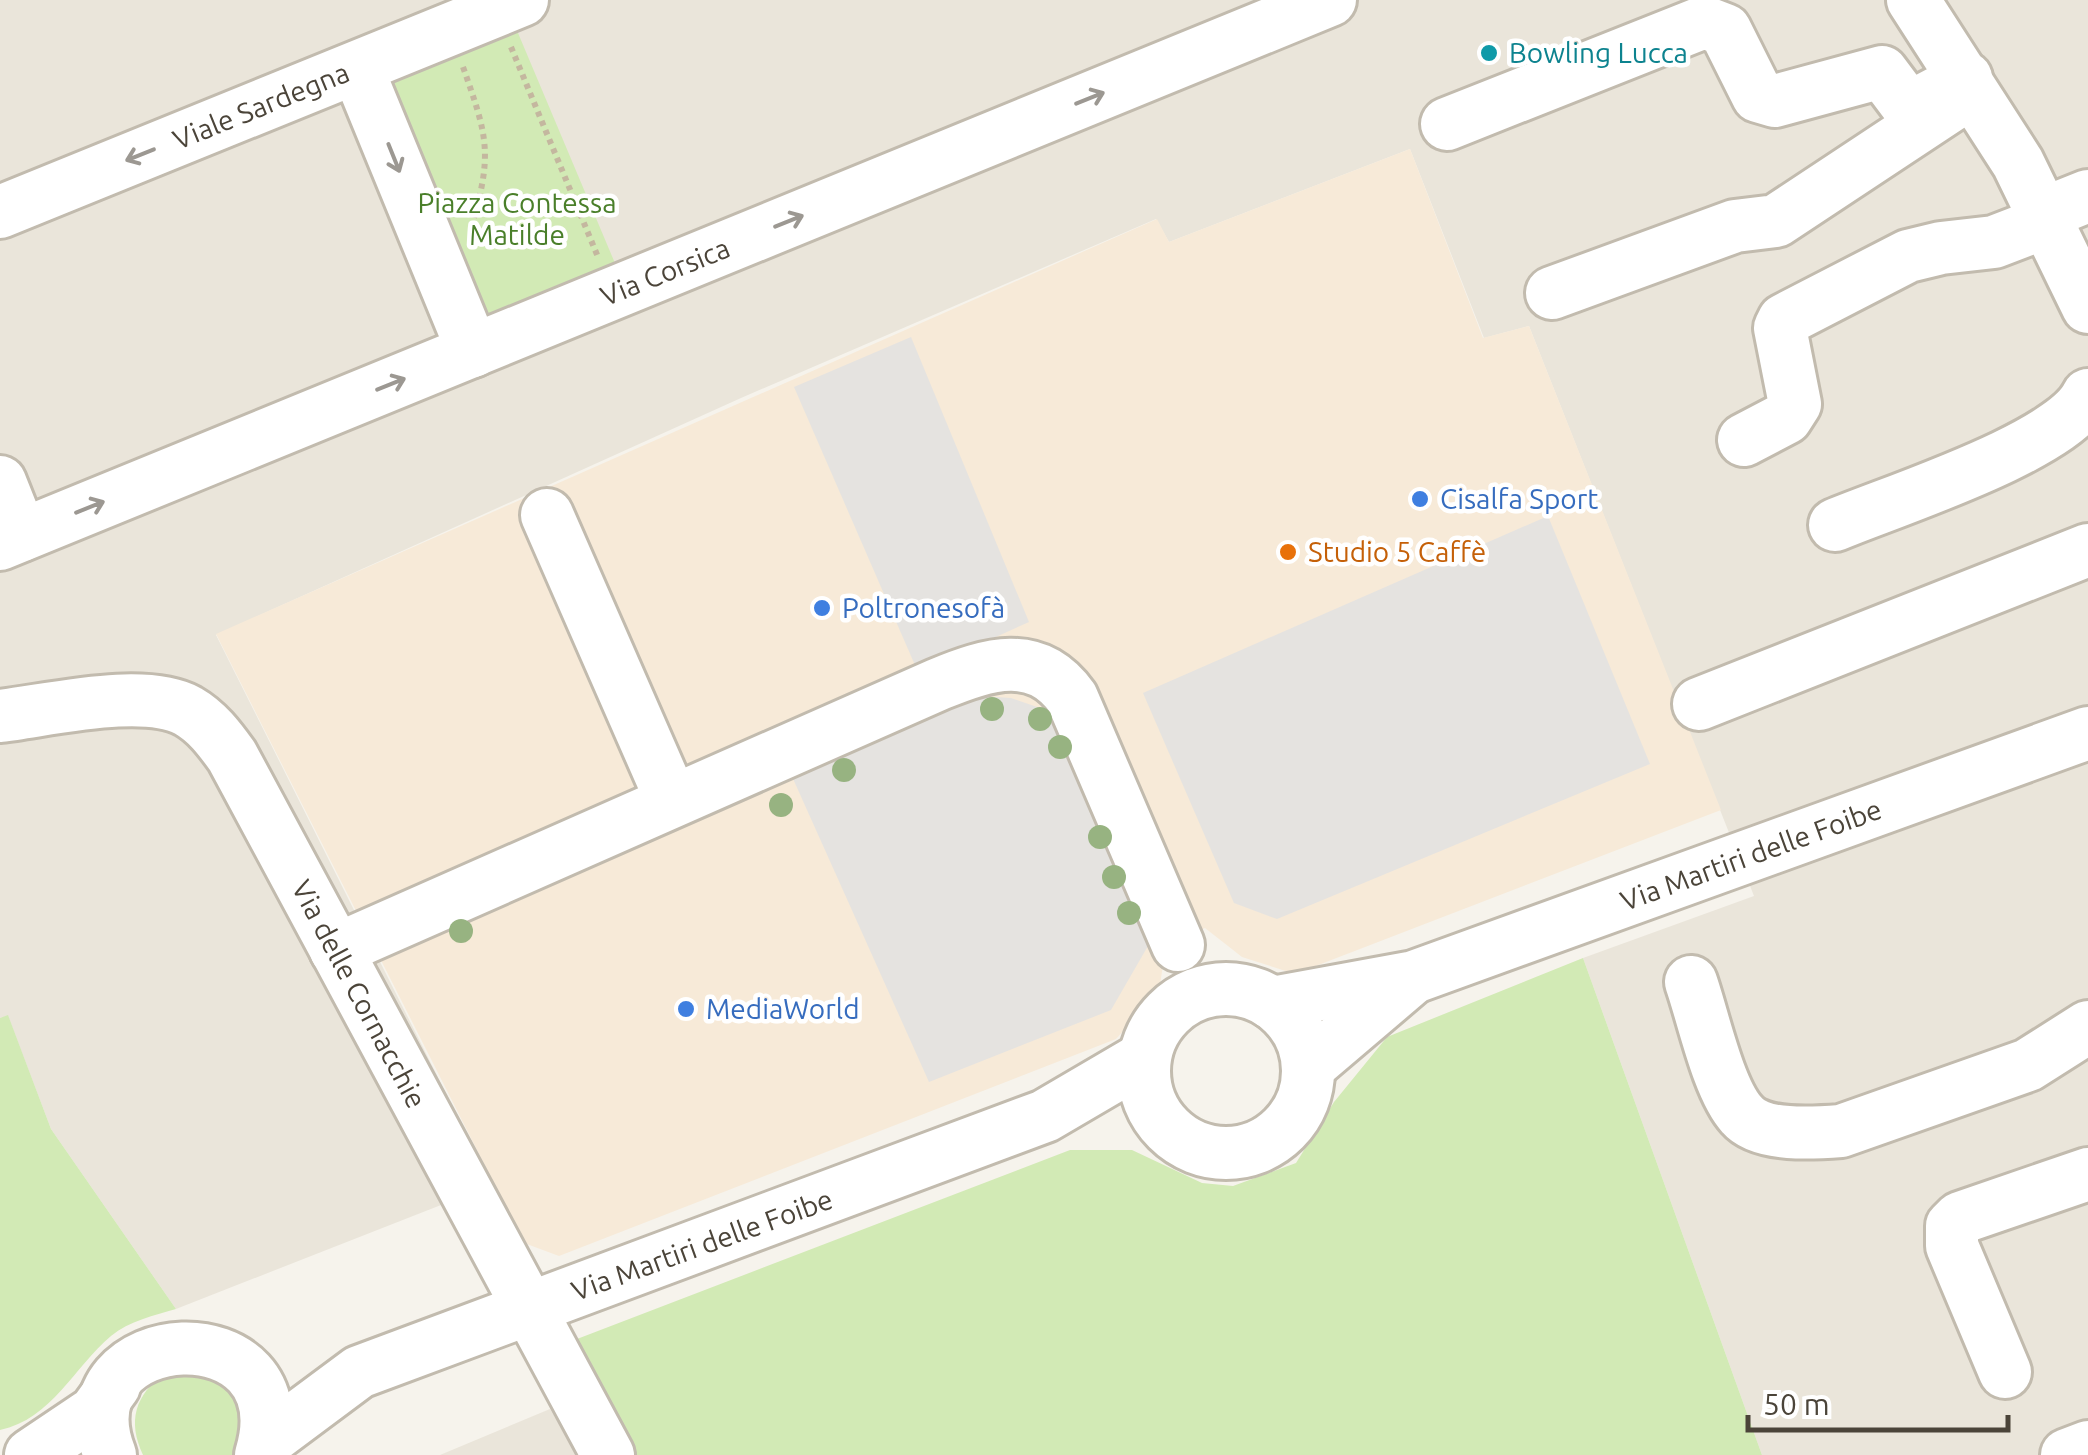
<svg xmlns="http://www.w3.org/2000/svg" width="2088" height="1455" viewBox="0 0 2088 1455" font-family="Ubuntu,sans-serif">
  <rect width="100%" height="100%" fill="#f6f3ec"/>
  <g fill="#eae5da">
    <polygon points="0,0 2088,0 2088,1455 1762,1455 1583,958 1754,896 1529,326 1484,338 1410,149 1169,242 1156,219 741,398 216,635 492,1185 176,1309 51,1129 8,1016 0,1018"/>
    <polygon points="550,1409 579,1455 440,1455"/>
  </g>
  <polygon fill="#f7ead8" points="1410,149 1483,338 1529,326 1721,810 1295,974 1242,957 1205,928 1166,944 1159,992 1116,1039 559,1256 524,1243 216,634 1157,219 1169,242"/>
  <g fill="#d2eab5">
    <polygon points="510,14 617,268 483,324 377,70"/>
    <polygon points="1583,958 1762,1455 637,1455 577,1339 1070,1150 1132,1150 1202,1183 1233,1186 1296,1163 1334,1102 1387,1037"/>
    <path d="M 8,1015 L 51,1129 L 176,1309 C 155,1315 129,1321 111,1336 C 74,1367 52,1419 0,1430 L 0,1018 Z"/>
    <path d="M 165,1373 L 220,1377 L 243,1408 L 236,1455 L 143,1455 C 127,1421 135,1395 165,1373 Z"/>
  </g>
  <g fill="#e5e3e0">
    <polygon points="911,337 1029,622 918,672 794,387"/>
    <polygon points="1548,516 1650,764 1277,919 1234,903 1143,693"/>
    <polygon points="981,696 1011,698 1043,709 1068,734 1152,939 1111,1010 929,1082 790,772"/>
  </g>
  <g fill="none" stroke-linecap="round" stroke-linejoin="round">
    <g stroke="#c2bbae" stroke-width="58">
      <g id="minor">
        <polyline points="1913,0 2018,163 2088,307"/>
        <polyline points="357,68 473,351"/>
        <polyline points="1447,124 1704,22 1725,30 1758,96 1775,101 1882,72 1909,108 1966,78"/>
        <polyline points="0,212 522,0"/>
        <polyline points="2043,214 2088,196"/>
        <polyline points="1552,293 1735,226 1776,221 1956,102"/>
        <polyline points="1744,440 1786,418 1795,404 1780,328 1784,320 1908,256 1941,248 1994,242 2046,222"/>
        <polyline points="0,482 21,535"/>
        <polyline points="547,515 672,801"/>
        <path d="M 1835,525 C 1892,501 2063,447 2088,395"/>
        <polyline points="0,544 1330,0"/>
        <polyline points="1699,704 2088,550"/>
        <path d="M 0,716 C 50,710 144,687 188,711 C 207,722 219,738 232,756 L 608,1455"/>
        <path d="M 336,950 L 939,684 C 988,664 1036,648 1072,698 L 1178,945"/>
        <path d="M 1691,982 C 1703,1016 1718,1089 1742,1115 C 1761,1137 1815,1133 1841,1131 L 2028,1065 L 2088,1027"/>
        <circle cx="1226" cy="1071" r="82"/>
        <polyline points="1272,1003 1414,977 2088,733"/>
        <polyline points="1308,1067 1409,981"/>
        <polyline points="2005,1372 1952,1246 1952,1226 1960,1218 2088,1174"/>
        <polyline points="265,1442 359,1372 1045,1116 1144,1058"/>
        <polyline points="31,1455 95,1412 114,1386"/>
        <path d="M 110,1455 C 57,1320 306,1306 261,1455"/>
        <polyline points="2067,1455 2088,1447"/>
      </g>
    </g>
    <g stroke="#c4b79f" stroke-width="6" stroke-dasharray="5 5" stroke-linecap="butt">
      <polyline points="511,47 598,257"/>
      <path d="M 463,67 C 488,138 493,154 471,228"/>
    </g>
    <use href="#minor" stroke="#fff" stroke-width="52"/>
  </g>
  <g fill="#97b381">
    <circle cx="992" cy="709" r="12"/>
    <circle cx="1040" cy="719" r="12"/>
    <circle cx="1060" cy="747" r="12"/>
    <circle cx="844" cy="770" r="12"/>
    <circle cx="781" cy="805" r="12"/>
    <circle cx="1100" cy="837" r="12"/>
    <circle cx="1114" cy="877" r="12"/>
    <circle cx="1129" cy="913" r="12"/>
    <circle cx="461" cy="931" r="12"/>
  </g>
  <defs><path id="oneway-shaft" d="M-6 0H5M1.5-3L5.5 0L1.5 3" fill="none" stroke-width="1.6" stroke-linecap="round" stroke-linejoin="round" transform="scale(2.5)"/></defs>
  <g stroke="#9c9892">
    <use href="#oneway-shaft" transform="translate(1090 98) rotate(-22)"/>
    <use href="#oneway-shaft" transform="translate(140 155) rotate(158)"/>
    <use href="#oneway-shaft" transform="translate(394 158) rotate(68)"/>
    <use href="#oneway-shaft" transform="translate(789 221) rotate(-22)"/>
    <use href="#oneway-shaft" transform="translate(391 384) rotate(-22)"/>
    <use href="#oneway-shaft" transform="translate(90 507) rotate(-22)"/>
  </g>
  <circle fill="#0f9aa8" stroke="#fff" stroke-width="4" cx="1489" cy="53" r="10"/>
  <g fill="#3f7fe0" stroke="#fff" stroke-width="4">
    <circle cx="1420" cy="499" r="10"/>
    <circle cx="822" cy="608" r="10"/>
    <circle cx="686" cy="1009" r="10"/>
  </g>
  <circle fill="#e8710a" stroke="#fff" stroke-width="4" cx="1288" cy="552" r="10"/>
  <g text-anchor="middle" stroke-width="9" stroke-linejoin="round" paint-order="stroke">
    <g font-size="28" fill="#0d838f" stroke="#fff" text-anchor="start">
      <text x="1509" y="63">Bowling Lucca</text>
    </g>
    <g font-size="28" fill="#4b4439" stroke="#fff">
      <text transform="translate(261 106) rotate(-22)" y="10">Viale Sardegna</text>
      <text transform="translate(665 272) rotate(-22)" y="10">Via Corsica</text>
      <text transform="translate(1751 855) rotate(-20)" y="10">Via Martiri delle Foibe</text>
      <text transform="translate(359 994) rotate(62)" y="10">Via delle Cornacchie</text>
      <text transform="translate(702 1245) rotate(-20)" y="10">Via Martiri delle Foibe</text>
    </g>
    <g font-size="28" fill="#4a7f2a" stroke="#fff">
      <text x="517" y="213">Piazza Contessa<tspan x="517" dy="32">Matilde</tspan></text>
    </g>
    <g font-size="28" fill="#366cbe" stroke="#fff" text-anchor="start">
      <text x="1440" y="509">Cisalfa Sport</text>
      <text x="842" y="618">Poltronesofà</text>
      <text x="706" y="1019">MediaWorld</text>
    </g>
    <g font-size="28" fill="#c56008" stroke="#fff" text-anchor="start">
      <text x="1308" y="562">Studio 5 Caffè</text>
    </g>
  </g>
  <path d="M1748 1415v15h260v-15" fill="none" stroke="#4b4439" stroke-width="5"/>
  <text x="1763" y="1415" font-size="30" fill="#4b4439" stroke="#ffffff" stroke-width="8" paint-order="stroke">50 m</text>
</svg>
